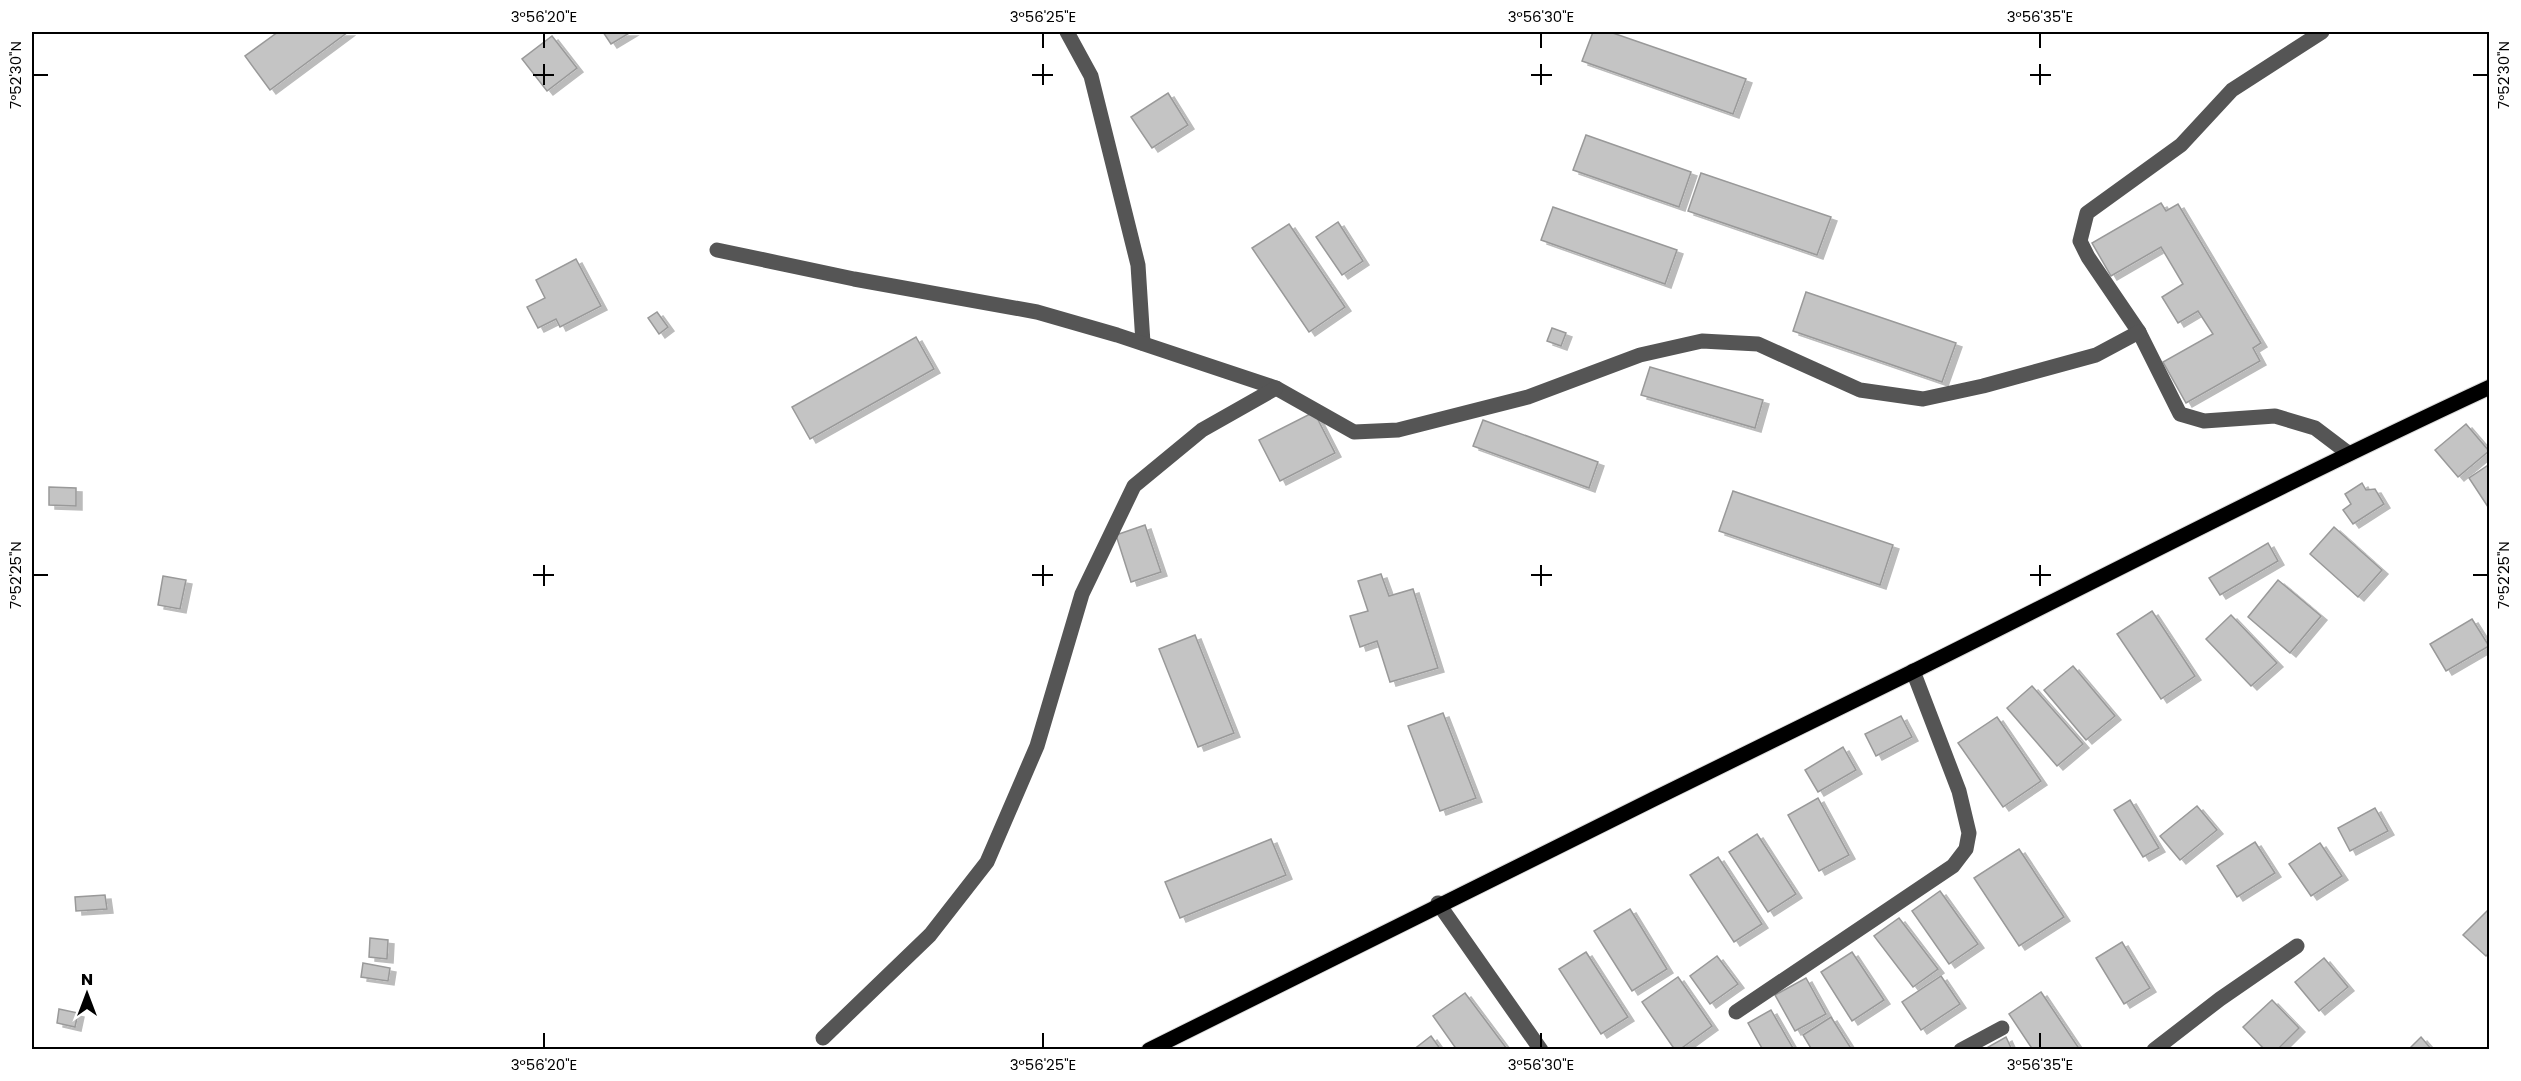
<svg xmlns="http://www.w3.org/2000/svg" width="2521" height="1081" viewBox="0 0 2521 1081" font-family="Poppins,sans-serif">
  <defs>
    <filter id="shadow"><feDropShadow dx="6" dy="4" stdDeviation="0" flood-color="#0004"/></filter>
  </defs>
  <rect width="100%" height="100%" fill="#fff"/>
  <g fill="#c4c4c4" stroke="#999" stroke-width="1.5" filter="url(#shadow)">
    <polygon points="278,32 348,32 270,90 245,56"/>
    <polygon points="603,32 631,32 611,44"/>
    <polygon points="1593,32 1610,32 1746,79 1733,114 1582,61"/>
    <polygon points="552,36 577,68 547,91 522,59"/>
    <polygon points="1168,93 1188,125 1152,148 1131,117"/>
    <polygon points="1586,135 1691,172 1679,207 1573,170"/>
    <polygon points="1701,173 1831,217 1817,255 1688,211"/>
    <polygon points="2161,203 2166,211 2178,204 2261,343 2253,348 2260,361 2186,403 2163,362 2213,334 2198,311 2178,323 2162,297 2183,284 2161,247 2111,276 2092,243"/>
    <polygon points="1553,207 1677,250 1665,284 1541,240"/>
    <polygon points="1338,222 1363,261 1342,275 1316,237"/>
    <polygon points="1289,224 1345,307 1309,332 1252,248"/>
    <polygon points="576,259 601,306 560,327 556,319 538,328 527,307 545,298 536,280"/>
    <polygon points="1806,292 1956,343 1942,382 1793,331"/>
    <polygon points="657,312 668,327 659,334 648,318"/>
    <polygon points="1552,328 1566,333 1561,346 1547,341"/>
    <polygon points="916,337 934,369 810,439 792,407"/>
    <polygon points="1650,367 1763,400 1755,428 1641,395"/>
    <polygon points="1314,412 1335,453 1280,481 1259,440"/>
    <polygon points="1483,420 1598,462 1589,488 1473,446"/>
    <polygon points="2466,424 2489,451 2458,477 2435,450"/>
    <polygon points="2490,464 2490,510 2469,478"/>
    <polygon points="2362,483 2366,490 2375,489 2384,504 2353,524 2343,510 2351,504 2345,494"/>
    <polygon points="49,487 76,488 76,506 49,505"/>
    <polygon points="1733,491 1893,545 1880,585 1719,531"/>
    <polygon points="1145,525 1161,572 1131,582 1116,535"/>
    <polygon points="2334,527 2382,570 2358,597 2310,554"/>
    <polygon points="2268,543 2278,561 2220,595 2209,578"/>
    <polygon points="1381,574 1389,596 1413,589 1438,668 1390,682 1377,641 1360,647 1350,616 1368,611 1358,581"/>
    <polygon points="163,576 186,580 180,609 158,605"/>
    <polygon points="2278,580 2321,616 2290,653 2248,617"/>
    <polygon points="2152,611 2195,676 2161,699 2117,634"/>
    <polygon points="2231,615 2277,663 2251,686 2206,639"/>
    <polygon points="2472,619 2489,646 2446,671 2430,644"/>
    <polygon points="1195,635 1234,733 1198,747 1159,649"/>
    <polygon points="2073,666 2115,716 2086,740 2044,690"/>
    <polygon points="2032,686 2083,744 2057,766 2007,708"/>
    <polygon points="1443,713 1476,798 1440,811 1408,726"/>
    <polygon points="1901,716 1912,737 1876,756 1865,734"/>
    <polygon points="1997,717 2041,781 2003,807 1958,743"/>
    <polygon points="1843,747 1856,770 1818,792 1805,770"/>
    <polygon points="1818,798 1849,855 1819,871 1788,815"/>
    <polygon points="2130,800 2159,848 2143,857 2114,810"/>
    <polygon points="2197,806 2217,830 2180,860 2160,836"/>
    <polygon points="2375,808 2388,831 2350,851 2338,828"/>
    <polygon points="1757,834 1796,894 1768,912 1729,852"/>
    <polygon points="1271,839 1286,875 1180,918 1165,882"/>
    <polygon points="2255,842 2275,873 2237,897 2217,866"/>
    <polygon points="2320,843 2342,876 2311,896 2289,864"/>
    <polygon points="2019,849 2064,917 2019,946 1974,878"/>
    <polygon points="1718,857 1762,924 1734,942 1690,875"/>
    <polygon points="1940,891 1978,944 1949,964 1912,911"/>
    <polygon points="105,895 107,909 76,911 75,897"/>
    <polygon points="2490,908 2490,952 2486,956 2463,935"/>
    <polygon points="1630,909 1667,969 1632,991 1594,931"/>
    <polygon points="1899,918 1938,969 1913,987 1874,936"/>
    <polygon points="370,938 388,940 387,959 369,957"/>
    <polygon points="2122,942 2150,988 2124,1004 2096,958"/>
    <polygon points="1586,952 1628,1017 1601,1034 1559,969"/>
    <polygon points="1852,952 1884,1000 1852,1021 1821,972"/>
    <polygon points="1717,956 1738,984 1710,1004 1690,976"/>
    <polygon points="2324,958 2348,987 2319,1011 2295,982"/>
    <polygon points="363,963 390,968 388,981 361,977"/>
    <polygon points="1941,976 1960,1004 1921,1030 1902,1002"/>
    <polygon points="1678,977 1712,1026 1679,1050 1675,1050 1642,1002"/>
    <polygon points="1806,978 1826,1014 1795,1031 1775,995"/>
    <polygon points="2041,992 2080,1050 2033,1050 2009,1014"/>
    <polygon points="1465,993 1507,1049 1457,1050 1433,1016"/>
    <polygon points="2272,1000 2299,1028 2277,1050 2265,1050 2243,1027"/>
    <polygon points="59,1009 78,1013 75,1027 57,1023"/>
    <polygon points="1771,1010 1794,1050 1763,1050 1748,1023"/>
    <polygon points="1831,1017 1852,1050 1812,1050 1803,1035"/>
    <polygon points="1431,1036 1441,1050 1413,1050"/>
    <polygon points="2006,1037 2012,1050 1983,1050"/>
    <polygon points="2421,1037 2432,1050 2408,1050"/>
  </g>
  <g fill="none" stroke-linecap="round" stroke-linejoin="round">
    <g stroke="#dbdbdb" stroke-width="17">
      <path id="major" d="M 1149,1050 C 1402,922 1656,798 1910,673 C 2103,577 2294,478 2490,387"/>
    </g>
    <g stroke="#555" stroke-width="15">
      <polyline points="1067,32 1091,76 1138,265 1143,343"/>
      <polyline points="2322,32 2232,90 2181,145 2087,213 2080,241 2088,257 2139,332 2180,414 2204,421 2275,416 2315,428 2348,453"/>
      <polyline points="717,250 854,279 1037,312 1117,335 1276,388 1354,432 1398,430 1528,397 1640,355 1702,341 1758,344 1860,390 1923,399 1983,386 2096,355 2139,332"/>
      <polyline points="1438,903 1541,1050"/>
      <polyline points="1736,1012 1953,866 1966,849 1969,833 1959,791 1913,671"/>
      <polyline points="823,1038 930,935 987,862 1037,746 1082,594 1134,486 1202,430 1276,388"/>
      <polyline points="1961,1050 2002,1028"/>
      <polyline points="2154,1050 2220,999 2297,946"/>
    </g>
    <use href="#major" stroke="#000" stroke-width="15"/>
  </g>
  <path fill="none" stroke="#000" stroke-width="2" d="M 544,33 L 544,48M 1043,33 L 1043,48M 1541,33 L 1541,48M 2040,33 L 2040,48M 544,64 L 544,85M 1043,64 L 1043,85M 1541,64 L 1541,85M 2040,64 L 2040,85M 33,75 L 48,75M 533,75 L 554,75M 1032,75 L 1053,75M 1531,75 L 1552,75M 2030,75 L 2051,75M 2473,75 L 2488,75M 544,565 L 544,586M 1043,565 L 1043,586M 1541,565 L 1541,586M 2040,565 L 2040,586M 33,575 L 48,575M 533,575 L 554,575M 1032,575 L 1053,575M 1531,575 L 1552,575M 2030,575 L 2051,575M 2473,575 L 2488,575M 544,1033 L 544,1048M 1043,1033 L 1043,1048M 1541,1033 L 1541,1048M 2040,1033 L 2040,1048"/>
  <rect width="2521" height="1081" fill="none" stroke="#ffffff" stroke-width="66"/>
  <g transform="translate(87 994)" stroke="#ffffff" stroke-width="4.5" paint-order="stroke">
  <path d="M0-4.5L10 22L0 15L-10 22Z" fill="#000000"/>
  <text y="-9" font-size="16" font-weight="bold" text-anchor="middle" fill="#000000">N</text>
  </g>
  <rect x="33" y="33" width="2455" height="1015" fill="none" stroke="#000" stroke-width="2"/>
  <g font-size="15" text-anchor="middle" fill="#000">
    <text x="544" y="22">3°56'20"E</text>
    <text x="1043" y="22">3°56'25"E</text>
    <text x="1541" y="22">3°56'30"E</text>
    <text x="2040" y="22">3°56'35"E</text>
    <text transform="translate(16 75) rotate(-90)" y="5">7°52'30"N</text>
    <text transform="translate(2504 75) rotate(-90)" y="5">7°52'30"N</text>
    <text transform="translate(16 575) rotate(-90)" y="5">7°52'25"N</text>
    <text transform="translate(2504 575) rotate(-90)" y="5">7°52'25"N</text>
    <text x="544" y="1070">3°56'20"E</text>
    <text x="1043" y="1070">3°56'25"E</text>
    <text x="1541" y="1070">3°56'30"E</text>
    <text x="2040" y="1070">3°56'35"E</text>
  </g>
</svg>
